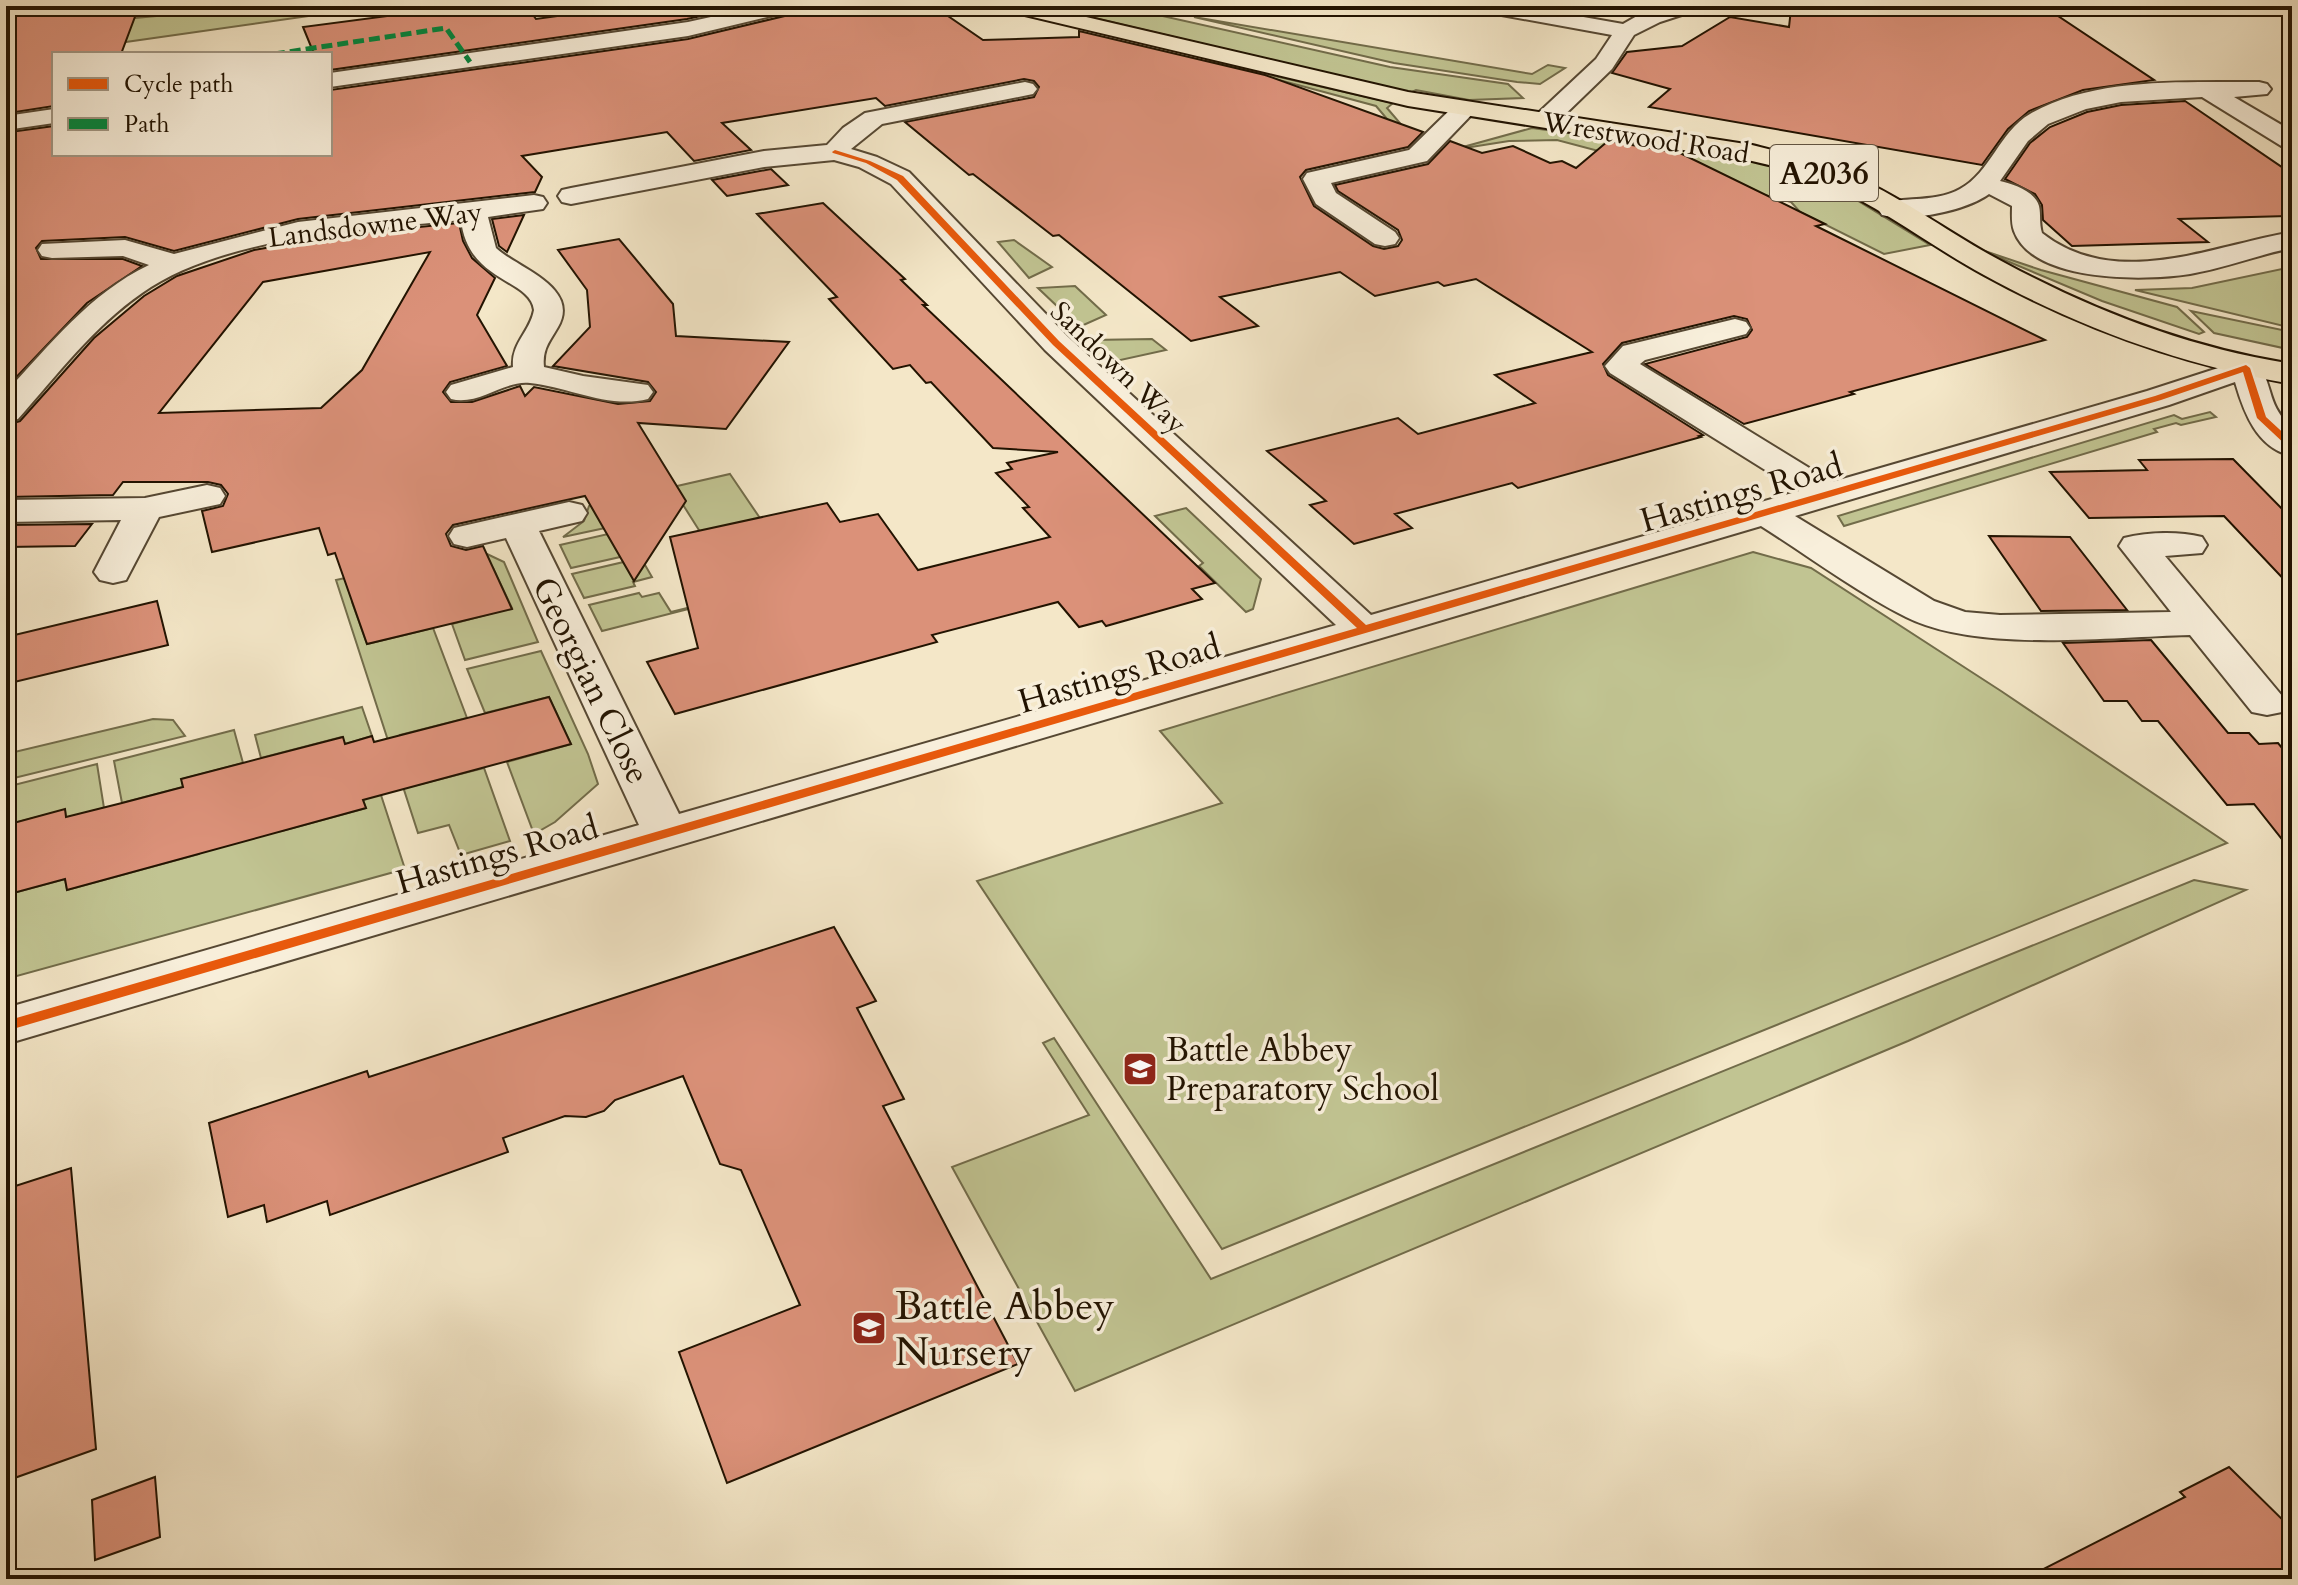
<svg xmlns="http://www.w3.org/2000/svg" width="2298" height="1585" viewBox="0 0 2298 1585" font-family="Cardo,serif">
  <rect width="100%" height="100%" fill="#f4e7c8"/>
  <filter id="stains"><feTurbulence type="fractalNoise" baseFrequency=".0025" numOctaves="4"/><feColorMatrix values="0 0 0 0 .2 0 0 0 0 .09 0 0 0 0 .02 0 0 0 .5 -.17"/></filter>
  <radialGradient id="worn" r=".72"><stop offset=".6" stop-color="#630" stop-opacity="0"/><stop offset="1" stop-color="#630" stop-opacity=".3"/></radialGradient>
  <g fill="#c1c492" stroke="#726c4a" stroke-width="2">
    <polygon points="263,6 379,6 6,59 6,30"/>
    <polygon points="1044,6 1118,6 1390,67 1508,84 1523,98 1469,100 1416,90 1410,93"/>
    <polygon points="1194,17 1532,74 1548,65 1565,68 1540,84 1517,82 1394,63"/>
    <polygon points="1205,60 1393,103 1387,108 1411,136 1404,139 1376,106"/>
    <polygon points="1532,128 1745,157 1796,171 1832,185 1930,245 1884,254 1800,212 1791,202 1557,140 1509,141 1452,150"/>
    <polygon points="1014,240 1052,267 1029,278 998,242"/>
    <polygon points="1976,248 2041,270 2177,307 2204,332 2199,334 2102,301"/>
    <polygon points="2292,267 2292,328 2135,290 2192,288"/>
    <polygon points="1075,286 1106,315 1079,327 1038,288"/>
    <polygon points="2191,311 2292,332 2292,350 2214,333"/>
    <polygon points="1152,339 1166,350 1116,361 1092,340"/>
    <polygon points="2210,412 2216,417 2181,425 2176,423 2154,429 2157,432 1844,526 1838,516 2174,415 2182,419"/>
    <polygon points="730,474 802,580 602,631 589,605 639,593 642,597 659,593 671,612 740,595 673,489 605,528 563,537 584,521 589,506"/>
    <polygon points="1186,508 1261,579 1253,609 1246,612 1199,566 1203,563 1155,516"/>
    <polygon points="608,534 638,553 571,568 560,545"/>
    <polygon points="1753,552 1811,568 2001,691 2227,843 1222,1249 977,881 1222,803 1160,731"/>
    <polygon points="487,554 504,562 538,642 465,660 452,624 512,608 493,568 433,583"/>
    <polygon points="641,558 652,577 633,582 635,586 584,598 572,574"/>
    <polygon points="409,564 352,602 367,644 433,628 467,718 400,735 417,785 484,768 510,841 461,855 449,825 418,833 336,580"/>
    <polygon points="541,651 588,754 598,784 555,822 534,834 507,762 571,744 549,697 485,713 467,669"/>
    <polygon points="362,707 372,736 345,744 342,737 261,758 255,735"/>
    <polygon points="153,719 173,720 185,736 6,780 6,754"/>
    <polygon points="234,730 243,763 182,779 183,787 122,803 114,761"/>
    <polygon points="97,764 104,808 66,818 65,810 6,825 6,787"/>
    <polygon points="380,792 405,869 6,979 6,895 65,879 67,890 199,854 197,842 282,831 366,808 362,797"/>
    <polygon points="2194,880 2246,890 1908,1041 1075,1391 952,1167 1089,1115 1043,1043 1054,1038 1211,1279"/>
  </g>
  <g fill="#db9179" stroke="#221301" stroke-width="2" fill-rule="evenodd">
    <polygon points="6,6 139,6 121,54 54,54 54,106 9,113"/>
    <polygon points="630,6 747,6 687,19 330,70 330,54 314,54 303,27 433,10 437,15 486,8 488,12 528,8 536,19"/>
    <polygon points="803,6 906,6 907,13 945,14 983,40 1079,37 1079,31 1265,75 1423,132 1408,147 1306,170 1300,177 1314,206 1373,246 1384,249 1398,246 1402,240 1398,230 1338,191 1335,185 1428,164 1450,141 1482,153 1513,146 1550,163 1562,161 1576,168 1608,141 1680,153 1825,224 1816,226 2045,340 1850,392 1854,394 1744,424 1645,364 1747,337 1752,330 1747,319 1734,316 1622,343 1603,364 1608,375 1703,435 1699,436 1701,437 1518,488 1512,483 1395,514 1412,528 1354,544 1310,505 1326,501 1267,451 1398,418 1418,434 1535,403 1495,375 1592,352 1476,279 1444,286 1438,282 1375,296 1340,272 1220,297 1258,326 1191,341 1059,235 1053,236 973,174 969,175 905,122 1034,97 1039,87 1034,81 1024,79 885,106 876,98 722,123 751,150 694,161 667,132 522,156 542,177 535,192 298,219 174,251 125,237 42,241 36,248 41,259 123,259 142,266 87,303 6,388 6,152 10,152 10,132 54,126 54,154 330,154 330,90 688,39 797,13"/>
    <polygon points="1821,7 1999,8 2012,15 2026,8 2046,8 2154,80 2083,90 2029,111 2008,129 1982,165 1649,107 1670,89 1612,73 1627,52 1682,46 1730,17 1789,27 1791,9 1821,11"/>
    <polygon points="2185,101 2292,174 2292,216 2179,219 2208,242 2072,246 2043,220 2042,205 2035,194 2005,179 2030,143 2050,127 2087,112 2121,105"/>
    <polygon points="771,169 788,185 727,196 712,180"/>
    <polygon points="823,203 905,279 901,280 927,305 923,305 1215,583 1192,589 1202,599 1106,626 1102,621 1079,627 1058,602 932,635 937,642 675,714 647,662 698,648 670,537 827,503 840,522 878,514 918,570 1050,537 1023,508 1029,507 996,473 1012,469 1007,463 1058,452 993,448 931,382 926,383 910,365 893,369 829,299 837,297 757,214"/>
    <polygon points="524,215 507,252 499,246 492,219"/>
    <path d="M 459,223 L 463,241 L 472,258 L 495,278 L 477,315 L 507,366 L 450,382 L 443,392 L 451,402 L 472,402 L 520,386 L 525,396 L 534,387 L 618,404 L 650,401 L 656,392 L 648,382 L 553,366 L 590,327 L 587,290 L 558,250 L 619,239 L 673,304 L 676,336 L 789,342 L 726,429 L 638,423 L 686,501 L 634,581 L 585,496 L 453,525 L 446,534 L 451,546 L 466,550 L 483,546 L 512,609 L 367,644 L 335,553 L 328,555 L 319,528 L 212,552 L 202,511 L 223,506 L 228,494 L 221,485 L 208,482 L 123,482 L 113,495 L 6,497 L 6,425 L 20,421 L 94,338 L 144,296 L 177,276 L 254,250 L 339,235 ZM 430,252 L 362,370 L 321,408 L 159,413 L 263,282 Z"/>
    <polygon points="2233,459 2292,519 2292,588 2224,516 2089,518 2050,472 2147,470 2139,460"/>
    <polygon points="92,524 75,546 6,547 6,525"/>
    <polygon points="1989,536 2070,537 2127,610 2041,611"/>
    <polygon points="157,601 168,645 6,684 6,637"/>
    <polygon points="2151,640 2228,733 2249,733 2259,744 2278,743 2292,760 2292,852 2254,804 2227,805 2158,721 2142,721 2127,701 2104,701 2063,643"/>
    <polygon points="549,697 571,744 363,800 366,808 67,890 65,879 6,895 6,825 65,809 66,817 122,803 183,787 181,779 343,737 345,744 372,736 374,742"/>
    <polygon points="834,927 876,1001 857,1008 904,1099 883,1106 1018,1364 727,1483 679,1352 800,1305 741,1170 720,1164 683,1076 615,1100 604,1111 586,1117 565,1116 503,1138 508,1152 330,1215 327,1201 267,1222 264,1205 228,1217 209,1123 367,1071 369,1077"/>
    <polygon points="71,1168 96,1449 6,1481 6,1189"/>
    <polygon points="2229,1467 2292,1529 2292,1579 2024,1579 2185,1497 2180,1492"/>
    <polygon points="155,1477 160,1537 95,1560 92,1500"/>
  </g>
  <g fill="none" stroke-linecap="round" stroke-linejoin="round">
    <g stroke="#564833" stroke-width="4">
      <g id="minor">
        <polygon points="761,6 800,6 796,10 688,36 330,87 330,73 688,22"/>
        <polygon points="1474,6 1521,6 1623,24 1644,12 1667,6 1701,6 1697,10 1660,22 1634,35 1612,69 1553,126 1535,126 1532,121 1535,116 1596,59 1612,35 1485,12"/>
        <polygon points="2001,6 2024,6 2013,12 2005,10"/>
        <path d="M 1025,82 L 1033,84 L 1037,89 L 1033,94 L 882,124 L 851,149 L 877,157 L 909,172 L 1067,336 L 1371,615 L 1799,491 L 1610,373 L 1605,366 L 1623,346 L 1735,319 L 1746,322 L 1750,328 L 1746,334 L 1645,360 L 1640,364 L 1832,482 L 2147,391 L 2246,359 L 2257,361 C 2274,386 2266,404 2292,428 L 2292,456 C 2257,448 2244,413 2235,382 L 2169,405 L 1795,516 L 1934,601 L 1965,612 L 2000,615 L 2171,612 L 2119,546 L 2124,538 C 2148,532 2178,531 2202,537 L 2207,545 L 2202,553 L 2165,556 L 2288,703 L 2282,712 L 2267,715 L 2252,712 L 2190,635 C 2109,637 1977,653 1906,617 C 1858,593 1807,555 1761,526 L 6,1044 L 6,1008 L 639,825 L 506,538 L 467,547 L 454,544 L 449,536 L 454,528 L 569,502 L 582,505 L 587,513 L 582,521 L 539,531 L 679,814 L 1336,625 L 1045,350 L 891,184 L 859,167 L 834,160 L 764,167 L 571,204 L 562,202 L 558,196 L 562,190 L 571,188 L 764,151 L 827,145 L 843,128 L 865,113 Z"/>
        <path d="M 2259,82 L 2267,84 L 2271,89 L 2267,94 L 2234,97 L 2292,131 L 2292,150 L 2283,147 L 2202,97 L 2121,102 L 2086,109 L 2048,124 L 2028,141 L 2000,181 C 2013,184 2035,191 2039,206 C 2041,215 2039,223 2042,233 C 2116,291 2211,246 2292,232 L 2292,248 C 2257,255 2225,268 2190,274 C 2146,281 2033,283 2014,231 C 2011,223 2012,214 2012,206 L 1989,194 C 1965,211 1911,222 1882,215 L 1878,209 L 1882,203 C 1908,197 1937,202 1960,189 C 1991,172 1999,132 2030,114 C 2096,76 2186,83 2259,82 Z"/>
        <polygon points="1465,102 1474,104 1477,109 1427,161 1331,183 1336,193 1395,232 1399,238 1395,244 1385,246 1375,244 1316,204 1303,179 1307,173 1409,150 1456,104"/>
        <polygon points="54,109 54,123 6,130 6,116"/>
        <path d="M 534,195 L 543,197 L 547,203 L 543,209 L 488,217 L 496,248 C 517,268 581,287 558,327 C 550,341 542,349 544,367 L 583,376 L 648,385 L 653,392 L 648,399 C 608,409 569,387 530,383 C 504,380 479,406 451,399 L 446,392 L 451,385 L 513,367 C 511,343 530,332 534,310 C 530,278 468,283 461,220 C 363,230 225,235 142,293 C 93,327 57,375 18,419 L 6,422 L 6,392 C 49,346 90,293 149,265 L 123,256 L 52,258 L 42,256 L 38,250 L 42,244 L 125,240 L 174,254 L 298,222 Z"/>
        <polygon points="207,485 220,488 225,496 220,504 159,517 126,580 113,583 100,580 94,572 121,520 6,522 6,500 145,498"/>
      </g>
    </g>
    <g stroke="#221301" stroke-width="4">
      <path id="major" d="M 1001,6 L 1039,6 L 1408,92 L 1752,145 C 1784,153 1816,160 1846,173 C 1902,196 1951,235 2005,263 C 2096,312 2190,348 2292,364 L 2292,384 C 2183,365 2082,329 1984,275 C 1932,247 1883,208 1827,184 C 1803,173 1778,167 1752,161 L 1408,106 L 1012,12 Z"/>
    </g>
    <use href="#minor" fill="#f8efdb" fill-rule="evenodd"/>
    <use href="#major" fill="#f4e7c8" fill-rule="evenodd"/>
    <polyline stroke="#00873e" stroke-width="5" stroke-dasharray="11 5" stroke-linecap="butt" points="274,54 446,28 470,62"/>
    <g stroke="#f8efdb" stroke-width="5">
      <polygon id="cycleway" points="835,150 870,161 903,176 1059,341 1366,625 2155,396 2246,365 2250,368 2266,417 2292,441 2292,449 2289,448 2257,418 2243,372 2161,400 6,1031 6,1021 1357,628 1053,345 897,180 866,163 833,153 832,152"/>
    </g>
    <use href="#cycleway" fill="#e8590c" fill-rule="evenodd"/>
  </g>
  <defs>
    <g id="school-square" transform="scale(1.8)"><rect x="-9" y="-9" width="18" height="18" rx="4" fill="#8f2418" stroke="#f8efdb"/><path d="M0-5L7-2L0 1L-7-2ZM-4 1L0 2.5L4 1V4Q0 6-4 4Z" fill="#fff"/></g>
  </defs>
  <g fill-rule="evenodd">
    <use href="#school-square" x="1140" y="1069"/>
    <use href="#school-square" x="869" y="1328"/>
  </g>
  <g text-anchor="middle" stroke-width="7" stroke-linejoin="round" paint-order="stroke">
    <g font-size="28" fill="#221301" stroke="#f8efdb">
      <text transform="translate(1646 137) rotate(9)" y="10">Wrestwood Road</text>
      <text transform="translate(375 224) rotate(-7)" y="10">Landsdowne Way</text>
      <text transform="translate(1119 367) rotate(44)" y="10">Sandown Way</text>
    </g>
    <rect fill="#f8efdb" stroke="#625542" stroke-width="2" x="1770" y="145" width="108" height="56" rx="6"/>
    <g font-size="32" font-weight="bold" fill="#221301">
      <text x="1824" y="184">A2036</text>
    </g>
    <g font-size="34" fill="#221301" stroke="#f8efdb">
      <text transform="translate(1741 492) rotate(-16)" y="12">Hastings Road</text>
      <text transform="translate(1119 673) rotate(-16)" y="12">Hastings Road</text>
      <text transform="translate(592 680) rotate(64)" y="12">Georgian Close</text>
      <text transform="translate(497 854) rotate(-16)" y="12">Hastings Road</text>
    </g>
    <g font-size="34" fill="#221301" stroke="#f8efdb" text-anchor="start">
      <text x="1166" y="1061">Battle Abbey<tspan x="1166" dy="39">Preparatory School</tspan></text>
    </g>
    <g font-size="40" fill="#221301" stroke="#f8efdb" text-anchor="start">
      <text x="895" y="1319">Battle Abbey<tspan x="895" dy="46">Nursery</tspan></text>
    </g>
  </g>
  <rect width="2298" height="1585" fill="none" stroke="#f4e7c8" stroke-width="32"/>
  <rect x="8" y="8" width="2282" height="1569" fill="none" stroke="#221301" stroke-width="4"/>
  <rect x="16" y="16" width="2266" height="1553" fill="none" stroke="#221301" stroke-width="2"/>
  <rect x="52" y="52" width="280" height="104" fill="#f8efdb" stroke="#a29784" stroke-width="2"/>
  <rect x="68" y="78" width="40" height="12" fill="#e8590c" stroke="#a29784" stroke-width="2"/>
  <text x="124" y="92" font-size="24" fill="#221301">Cycle path</text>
  <rect x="68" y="118" width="40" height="12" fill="#00873e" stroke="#a29784" stroke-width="2"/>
  <text x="124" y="132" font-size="24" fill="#221301">Path</text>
  <rect width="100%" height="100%" filter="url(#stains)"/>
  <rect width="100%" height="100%" fill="url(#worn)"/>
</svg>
